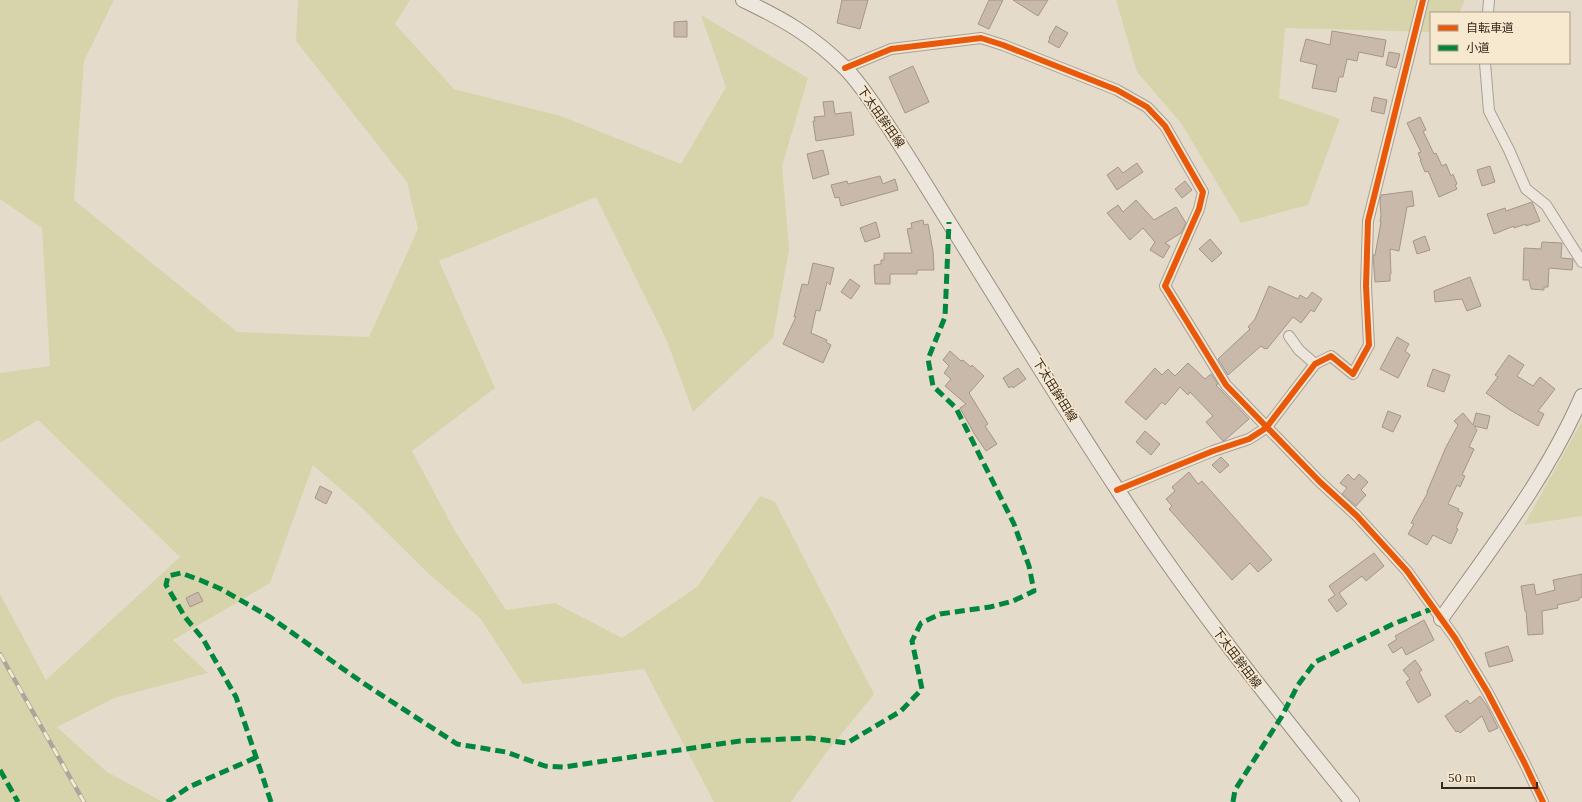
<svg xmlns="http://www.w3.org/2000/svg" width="1582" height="802" viewBox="0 0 1582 802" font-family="Lora,'Noto Sans JP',serif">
  <rect width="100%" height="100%" fill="#e5dbca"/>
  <g fill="#d7d4ab">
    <polygon points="0,0 114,0 84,61 74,200 237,332 369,337 418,229 407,182 296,41 298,0 410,0 395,24 454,89 561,116 681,164 726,87 701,15 808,78 782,166 789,249 773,338 693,412 667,341 596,197 439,261 495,388 412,451 456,533 506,610 555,603 622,638 697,587 760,496 775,502 874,694 826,753 791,802 714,802 644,669 523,684 480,618 430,575 361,507 313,465 270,583 173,640 208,673 114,698 57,727 107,772 163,802 0,802 0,594 46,680 180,557 38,420 0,443 0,373 50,366 42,228 0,199"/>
    <polygon points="1116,0 1465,0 1459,13 1431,13 1431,32 1285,28 1279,98 1340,119 1308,205 1241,223 1181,123 1137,72"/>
    <polygon points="1582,421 1582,516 1524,525"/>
  </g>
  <g fill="#c9b9ab" stroke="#a5968a">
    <polygon points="842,0 868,0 860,29 837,23"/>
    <polygon points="989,0 1003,0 989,29 978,24"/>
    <polygon points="1013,0 1048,0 1038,16"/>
    <polygon points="687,21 687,37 674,37 674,22"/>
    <polygon points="1056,26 1068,33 1059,48 1048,42 1050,39 1049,38"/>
    <polygon points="1332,31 1386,40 1383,57 1359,52 1357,61 1347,59 1343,77 1339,77 1336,92 1312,88 1317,65 1300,61 1306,39 1330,45"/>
    <polygon points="1389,52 1400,54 1396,68 1386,65"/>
    <polygon points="913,66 929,102 905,113 889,77"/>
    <polygon points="1374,97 1387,100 1384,114 1371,111"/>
    <polygon points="833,101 835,114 851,112 854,135 816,141 813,121 815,121 814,117 825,116 823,102"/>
    <polygon points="1420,117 1426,130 1423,131 1434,154 1436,153 1442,166 1446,164 1451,176 1453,174 1457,184 1455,185 1457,189 1439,197 1428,171 1425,172 1420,160 1421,160 1418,153 1421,152 1407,123"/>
    <polygon points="823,150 829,174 813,179 807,154"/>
    <polygon points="1137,163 1143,172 1117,190 1107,175 1118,167 1123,173"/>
    <polygon points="1490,166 1495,182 1482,186 1477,170"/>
    <polygon points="880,176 883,184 895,179 898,190 841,206 839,197 835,198 831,185 847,181 848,184"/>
    <polygon points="1185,181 1192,190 1182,198 1175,189"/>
    <polygon points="1412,191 1414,206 1407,207 1399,251 1390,249 1391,274 1390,274 1390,281 1375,282 1373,255 1375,255 1381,222 1380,222 1381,215 1380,202 1381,195"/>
    <polygon points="1136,200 1154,220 1176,207 1186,223 1181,233 1165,243 1170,246 1163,258 1150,250 1155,242 1143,228 1130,240 1107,213 1118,205 1123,212"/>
    <polygon points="1532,202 1540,221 1526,226 1526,224 1514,228 1514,226 1494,234 1487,214 1505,208 1506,211"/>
    <polygon points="923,220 924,225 928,224 933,251 934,270 917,270 917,274 890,274 890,284 875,284 874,265 881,264 881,260 884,260 884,253 912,253 907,229 912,228 911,223"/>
    <polygon points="876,222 880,237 865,242 860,228"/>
    <polygon points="1425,236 1430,250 1417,254 1413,241"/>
    <polygon points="1210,239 1222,253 1212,262 1199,249"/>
    <polygon points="1542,242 1562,243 1561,258 1573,259 1572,270 1549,268 1548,287 1544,287 1544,290 1531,289 1529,280 1523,280 1524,248 1541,249"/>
    <polygon points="813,263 834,268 830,285 827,282 820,311 816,310 811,333 827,340 826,342 831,345 823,363 783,344 796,317 794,317 802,284 808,285"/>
    <polygon points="1470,277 1481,306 1467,311 1462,299 1435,302 1434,291"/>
    <polygon points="850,279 860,286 851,299 841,292"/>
    <polygon points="1269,286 1298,299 1300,295 1307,299 1312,292 1322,299 1314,312 1311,310 1301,323 1293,317 1267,349 1266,348 1265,349 1261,346 1228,375 1218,359 1250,329 1248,327 1255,319"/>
    <polygon points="1397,337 1409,344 1405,351 1410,355 1398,378 1380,369"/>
    <polygon points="950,351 961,361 963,360 971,367 972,365 984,376 969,393 988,424 985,426 997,444 986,451 975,435 960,408 966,404 945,386 951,379 944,373 949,366 943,360"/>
    <polygon points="1509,355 1524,365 1517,376 1533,386 1540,377 1555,389 1538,411 1544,414 1538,426 1510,410 1486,393 1498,377 1495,375"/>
    <polygon points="1188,363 1205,379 1211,374 1218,384 1216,385 1249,419 1225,440 1223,441 1206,422 1213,416 1190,392 1188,395 1180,387 1165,405 1162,402 1146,420 1125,402 1155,368 1162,375 1168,369 1175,376"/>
    <polygon points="1018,368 1026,379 1013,388 1012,386 1009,388 1003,378"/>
    <polygon points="1433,369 1450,375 1444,392 1427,386"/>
    <polygon points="1388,411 1401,416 1393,432 1382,427"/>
    <polygon points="1463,413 1473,425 1476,413 1490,416 1487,429 1474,426 1477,430 1469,447 1474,449 1462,475 1465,476 1460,487 1457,485 1448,504 1459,509 1458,511 1463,513 1456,528 1458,529 1451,544 1433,535 1427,545 1408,534 1414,524 1411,523 1428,492 1427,492 1446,447 1458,425 1454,421"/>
    <polygon points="1145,431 1160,444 1151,455 1136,442"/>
    <polygon points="1221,457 1229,465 1220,473 1212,465"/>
    <polygon points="1189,472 1198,484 1202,481 1272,560 1258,572 1250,563 1232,580 1169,509 1172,506 1166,499 1175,491 1172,487"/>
    <polygon points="1348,474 1354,480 1359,474 1368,482 1361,490 1366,495 1356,506 1342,494 1347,488 1340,483"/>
    <polygon points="320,486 332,492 326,504 315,498"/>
    <polygon points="1374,553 1384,566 1366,581 1362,576 1339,593 1347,604 1337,612 1328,600 1335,595 1329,586"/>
    <polygon points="1582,574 1582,597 1579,598 1579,600 1557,605 1558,608 1542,611 1543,634 1528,635 1526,611 1525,611 1521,586 1534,584 1536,595 1555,590 1553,580"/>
    <polygon points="198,592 203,601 190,607 186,598"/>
    <polygon points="1424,620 1434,640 1406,655 1402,647 1393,653 1388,645 1397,639 1395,636"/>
    <polygon points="1508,646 1513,661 1489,667 1485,653"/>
    <polygon points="1415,660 1422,670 1419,672 1431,695 1418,703 1406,682 1410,679 1403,670"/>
    <polygon points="1480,696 1487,706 1498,728 1489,732 1482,716 1460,733 1458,731 1456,732 1445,716 1467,700 1470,704"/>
  </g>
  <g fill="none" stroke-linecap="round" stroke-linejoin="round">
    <g stroke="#a9a094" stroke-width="12">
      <g id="street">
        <polyline points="1488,13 1489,0"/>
        <polyline points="1485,63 1489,111 1509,150 1526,189 1546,205 1582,262"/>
        <polyline points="845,68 891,49 981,38 1003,45 1117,90 1147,107 1165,126 1203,192 1199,209 1165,286 1226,385 1320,482 1357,516 1407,571 1455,638 1488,693 1524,762 1543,802"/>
        <polyline points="1289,336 1299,350 1315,364"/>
        <polyline points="1117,490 1213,451 1249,439 1266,428 1315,364 1331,356 1353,374 1369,345 1366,286 1368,221 1423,0"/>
      </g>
    </g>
    <g stroke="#999084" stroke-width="16">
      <g id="secondary">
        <path d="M 743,0 C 783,19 813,36 845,68 C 860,83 872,102 884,120 C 907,154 928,189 950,224 C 1006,314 1061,404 1119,492 C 1190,600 1270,701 1352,802"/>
        <path d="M 1441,619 C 1492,547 1547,477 1582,396"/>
      </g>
    </g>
    <use href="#street" stroke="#ece6dc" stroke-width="10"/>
    <use href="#secondary" stroke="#ece6dc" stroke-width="14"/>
    <g stroke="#aba59c" stroke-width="4.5">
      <polyline id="rail" points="0,654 84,802"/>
    </g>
    <use href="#rail" stroke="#f7e9cf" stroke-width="3" stroke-dasharray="9" stroke-linecap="butt"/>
    <g stroke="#00873e" stroke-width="5" stroke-dasharray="10 5" stroke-linecap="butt">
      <polyline points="0,770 18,802"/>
      <polyline points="167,802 189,787 257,757"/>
      <polyline points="271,802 236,697 203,639 185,617 166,585 168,576 181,573 200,580 221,589 270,617 363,683 457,744 506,752 545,766 564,767 740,741 810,738 847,743 901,711 922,689 912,641 921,623 940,614 990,607 1013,601 1034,591 1029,566 1014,524 956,408 933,386 928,359 945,317 949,222"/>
      <polyline points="1233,802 1235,790 1282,716 1298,685 1315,662 1393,624 1434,608"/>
    </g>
    <g stroke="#f7e9cf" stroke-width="8">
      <g id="cycleway">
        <polyline points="845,68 891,49 981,38 1003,45 1117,90 1147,107 1165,126 1203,192 1199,209 1165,286 1226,385 1320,482 1357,516 1407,571 1455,638 1488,693 1524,762 1543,802"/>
        <polyline points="1117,490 1213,451 1249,439 1266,428 1315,364 1331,356 1353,374 1369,345 1366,286 1368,221 1423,0"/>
      </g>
    </g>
    <use href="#cycleway" stroke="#e8590c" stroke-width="6"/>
  </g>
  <g text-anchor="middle" stroke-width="3.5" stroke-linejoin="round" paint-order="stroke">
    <g font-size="12" fill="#38281c" stroke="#f7e9cf">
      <text transform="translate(881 117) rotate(55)" y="4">下太田鉾田線</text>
      <text transform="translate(1055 390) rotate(58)" y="4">下太田鉾田線</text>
      <text transform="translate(1237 658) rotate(53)" y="4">下太田鉾田線</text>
    </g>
  </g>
  <rect x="1430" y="12" width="140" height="52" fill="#f7e9cf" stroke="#ab9c87"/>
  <rect x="1438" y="25" width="20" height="6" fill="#e8590c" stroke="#ab9c87"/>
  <text x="1466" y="32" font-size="12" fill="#38281c">自転車道</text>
  <rect x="1438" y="45" width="20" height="6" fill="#00873e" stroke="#ab9c87"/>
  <text x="1466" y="52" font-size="12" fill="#38281c">小道</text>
  <path d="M1442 782v6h95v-6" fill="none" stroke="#38281c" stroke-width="2"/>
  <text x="1448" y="782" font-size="12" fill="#38281c" stroke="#f7e9cf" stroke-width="3" paint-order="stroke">50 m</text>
</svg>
